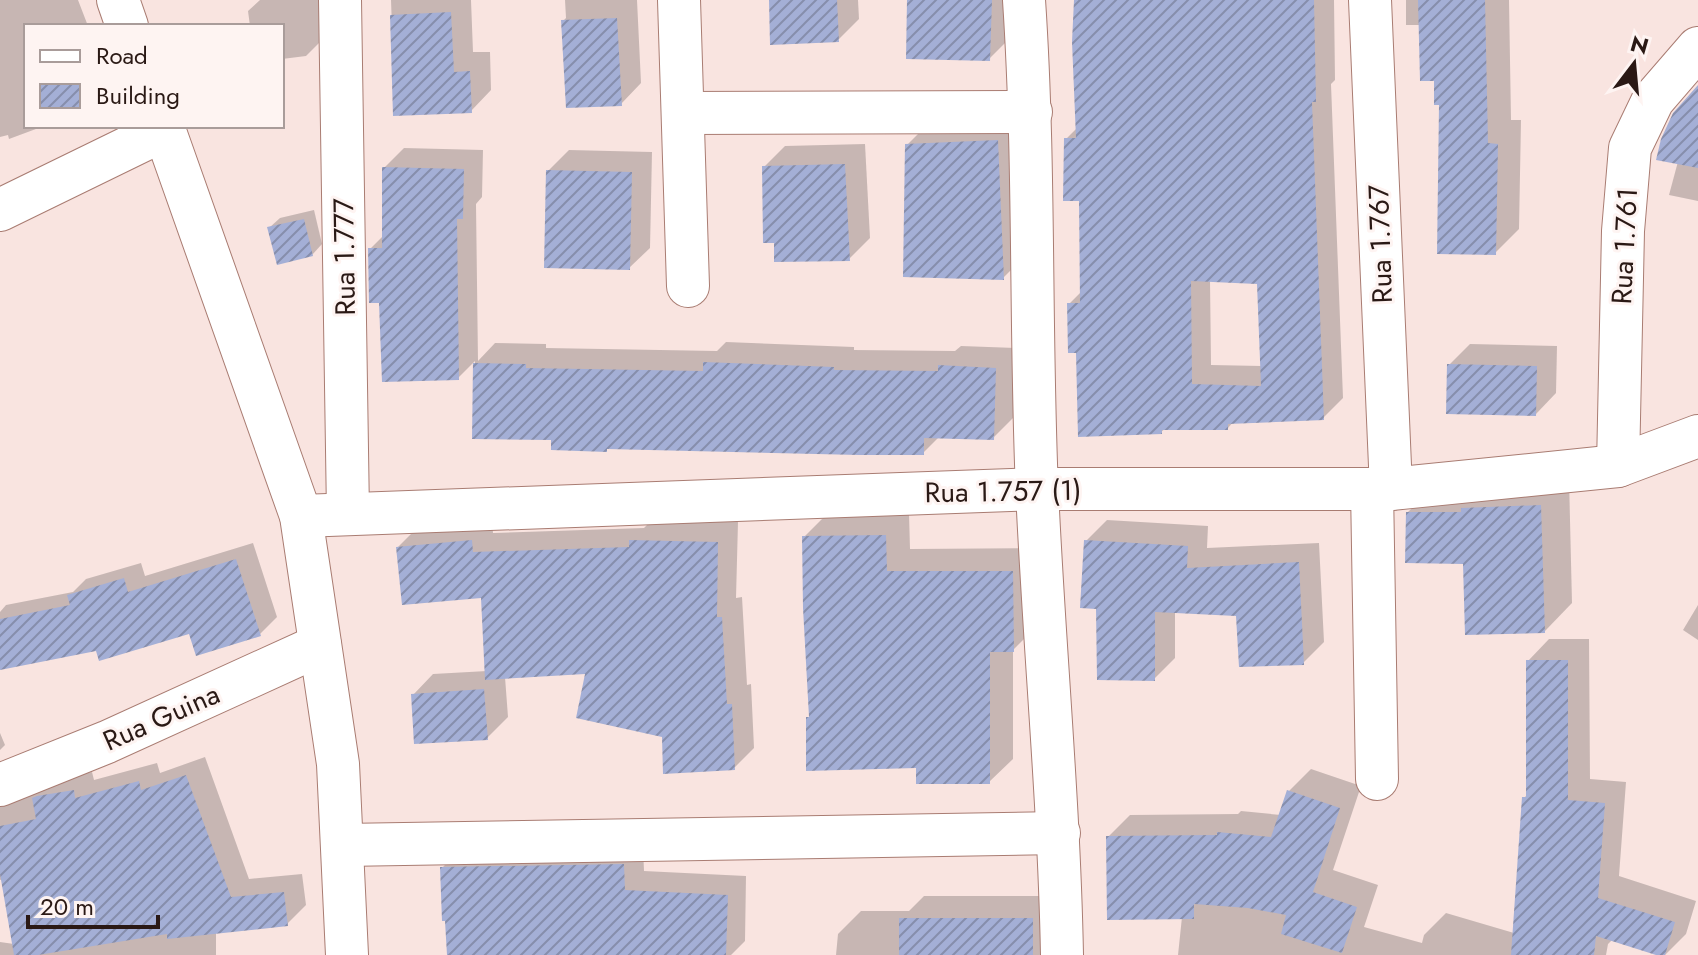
<svg xmlns="http://www.w3.org/2000/svg" width="1698" height="955" viewBox="0 0 1698 955" font-family="Jost,sans-serif">
  <defs>
    <pattern id="building-hatch" width="6" height="6" patternUnits="userSpaceOnUse" patternTransform="scale(2)"><rect width="6" height="6" fill="#a4afd6"/><path d="M-1 1l2-2M0 6l6-6M5 7l2-2" fill="none" stroke="#868eac"/></pattern>
  </defs>
  <rect width="100%" height="100%" fill="#f9e4e0"/>
  <g fill="#0003" fill-rule="evenodd">
    <polygon points="0,0 78,0 88,26 26,26 26,126 44,126 9,139 8,135 0,137"/>
    <polygon points="260,0 323,0 327,35 306,56 282,59 282,26 250,26 248,11"/>
    <polygon points="391,0 471,0 473,52 490,52 491,90 471,111 395,114"/>
    <polygon points="565,0 637,0 641,83 621,104 563,21 566,18"/>
    <polygon points="771,0 858,0 859,19 838,40"/>
    <polygon points="909,0 1011,0 1010,38 989,59"/>
    <path d="M 1076,0 L 1334,0 L 1335,80 L 1331,84 L 1343,398 L 1323,418 L 1234,421 L 1228,428 L 1166,428 L 1161,432 L 1078,351 L 1069,304 L 1081,292 L 1081,199 L 1066,139 L 1077,128 ZM 1210,280 L 1259,282 L 1262,366 L 1211,365 Z"/>
    <polygon points="1406,0 1509,0 1511,120 1521,120 1519,229 1495,253 1441,103 1421,25 1406,25"/>
    <polygon points="1698,87 1698,201 1669,195"/>
    <polygon points="1018,120 1024,257 1003,278 907,145 928,124"/>
    <polygon points="865,144 870,238 849,259 764,167 785,146"/>
    <polygon points="404,148 483,150 482,197 476,204 478,361 495,343 546,344 546,348 717,351 726,342 854,347 854,350 955,351 961,346 1016,348 1014,417 993,438 939,437 923,453 474,437 475,361 458,378 380,300 370,249 384,235 384,168"/>
    <polygon points="569,150 652,152 650,248 629,268 548,171"/>
    <polygon points="314,210 322,244 312,255 269,228 280,218"/>
    <polygon points="1470,344 1557,346 1556,393 1536,414 1449,365"/>
    <polygon points="1569,478 1572,603 1545,631 1408,512 1436,485"/>
    <polygon points="909,513 910,549 1036,548 1036,627 1013,650 1013,759 989,782 918,766 808,718 811,715 804,537 827,514"/>
    <polygon points="492,520 493,533 644,528 652,520 738,522 736,598 742,597 747,685 751,684 754,748 734,768 664,735 588,672 505,677 508,717 487,738 413,695 433,674 487,671 483,596 398,547 418,527"/>
    <polygon points="1107,520 1208,526 1207,548 1319,543 1324,642 1303,663 1238,614 1175,611 1175,658 1154,679 1098,607 1086,541"/>
    <polygon points="253,543 277,617 260,634 190,632 0,667 0,612 6,605 73,592 86,579 141,563 145,576"/>
    <polygon points="1698,605 1698,640 1683,630"/>
    <polygon points="1549,639 1589,639 1590,779 1626,782 1619,876 1696,901 1686,934 1665,955 1613,939 1608,944 1606,955 1178,955 1182,917 1108,837 1130,815 1238,814 1241,811 1281,815 1289,791 1311,769 1361,786 1333,870 1378,885 1364,927 1422,943 1424,935 1446,913 1514,933 1524,798 1528,794 1528,661"/>
    <polygon points="0,733 5,745 0,750"/>
    <polygon points="205,757 249,879 302,874 306,905 287,924 216,931 216,955 0,955 0,942 14,944 3,879 0,880 0,780 58,778 92,772 94,780 157,763 160,773"/>
    <polygon points="643,846 644,871 746,876 745,941 731,955 462,955 442,868 461,849"/>
    <polygon points="924,896 1055,896 1047,955 836,955 838,934 861,911 909,911"/>
  </g>
  <g fill="url(#building-hatch)" fill-rule="evenodd">
    <polygon points="769,0 837,0 839,42 770,45"/>
    <polygon points="907,0 992,0 990,61 906,59"/>
    <path d="M 1074,0 L 1314,0 L 1316,102 L 1312,102 L 1324,420 L 1228,424 L 1228,430 L 1162,430 L 1162,434 L 1078,437 L 1076,353 L 1068,353 L 1067,303 L 1080,303 L 1079,201 L 1063,201 L 1064,138 L 1076,138 L 1072,42 ZM 1191,281 L 1257,284 L 1261,386 L 1192,384 Z"/>
    <polygon points="1418,0 1485,0 1488,143 1498,144 1496,255 1437,254 1439,105 1434,105 1434,81 1420,81"/>
    <polygon points="451,12 454,72 470,71 472,113 393,116 390,15"/>
    <polygon points="617,18 622,106 566,108 561,20"/>
    <polygon points="1698,85 1698,168 1656,160 1661,139 1673,113"/>
    <polygon points="998,140 1004,280 903,277 905,144"/>
    <polygon points="845,164 850,261 774,262 774,243 763,243 762,166"/>
    <polygon points="382,167 464,169 463,219 457,219 459,380 382,382 379,303 369,303 368,248 382,248"/>
    <polygon points="546,170 632,172 630,270 544,268"/>
    <polygon points="304,219 313,256 277,265 267,227"/>
    <polygon points="703,362 834,367 834,370 938,371 938,365 996,368 994,440 924,438 924,455 859,455 607,449 607,452 551,450 551,440 472,439 473,363 526,364 526,368 703,371"/>
    <polygon points="1447,364 1537,366 1536,416 1446,414"/>
    <polygon points="1541,505 1545,633 1465,635 1463,564 1405,563 1406,512 1461,512 1461,508"/>
    <polygon points="886,535 887,571 1013,571 1014,652 990,652 990,784 916,784 916,768 806,771 806,717 809,717 803,608 802,536"/>
    <polygon points="472,540 473,552 629,547 629,540 718,542 717,617 722,617 727,704 732,704 735,770 663,774 662,737 576,718 585,674 485,680 481,598 402,605 396,547"/>
    <polygon points="1084,540 1188,546 1187,568 1299,562 1304,665 1239,667 1236,616 1155,612 1155,681 1097,680 1096,609 1080,608"/>
    <polygon points="236,559 261,636 196,656 189,634 99,661 96,651 0,670 0,619 70,605 67,595 124,578 128,592"/>
    <polygon points="1526,660 1568,660 1568,800 1605,803 1598,898 1675,922 1665,955 1656,955 1596,936 1594,955 1511,955 1522,797 1526,797"/>
    <polygon points="484,689 488,740 414,744 411,694"/>
    <polygon points="186,775 231,897 284,892 288,926 167,939 167,934 38,955 14,955 0,874 0,826 36,819 32,798 37,796 74,790 75,798 139,781 141,790"/>
    <polygon points="1287,790 1340,808 1313,892 1357,907 1342,953 1281,934 1286,915 1248,908 1194,904 1194,919 1107,920 1106,836 1217,835 1217,832 1271,837"/>
    <polygon points="624,864 625,890 728,895 726,955 447,955 445,921 442,921 440,867"/>
    <rect x="899" y="918" width="134" height="37"/>
  </g>
  <g fill="none" stroke-linecap="round" stroke-linejoin="round">
    <g stroke="#a97c72" stroke-width="44">
      <g id="minor">
        <polyline points="118,0 127,26"/>
        <polyline points="340,0 348,514"/>
        <polyline points="679,0 688,286"/>
        <path d="M 1024,0 C 1035,163 1030,326 1037,490 C 1044,645 1059,800 1062,955"/>
        <polyline points="1370,0 1391,489"/>
        <polyline points="685,113 1031,112"/>
        <polyline points="163,126 301,516 338,764 347,955"/>
        <polyline points="0,210 164,130"/>
        <polyline points="1618,466 1623,231 1630,148 1653,100 1698,48"/>
        <polyline points="1372,489 1377,779"/>
        <polyline points="301,516 1037,489 1391,489 1618,466 1698,436"/>
        <polyline points="0,785 107,742 320,645"/>
        <polyline points="343,845 1059,833"/>
      </g>
    </g>
    <use href="#minor" stroke="#fff" stroke-width="42"/>
  </g>
  <g text-anchor="middle" stroke-width="6" stroke-linejoin="round" paint-order="stroke">
    <g font-size="28" fill="#2a1915" stroke="#fef4f2">
      <text transform="translate(1380 244) rotate(-92)" y="10">Rua 1.767</text>
      <text transform="translate(1624 246) rotate(-87)" y="10">Rua 1.761</text>
      <text transform="translate(344 257) rotate(-91)" y="10">Rua 1.777</text>
      <text transform="translate(1003 491) rotate(-1)" y="10">Rua 1.757 (1)</text>
      <text transform="translate(161 717) rotate(-24)" y="10">Rua Guina</text>
    </g>
  </g>
  <rect x="24" y="24" width="260" height="104" fill="#fef4f2" stroke="#a99c9a" stroke-width="2"/>
  <rect x="40" y="50" width="40" height="12" fill="#ffffff" stroke="#a99c9a" stroke-width="2"/>
  <text x="96" y="64" font-size="24" fill="#2a1915">Road</text>
  <rect x="40" y="84" width="40" height="24" fill="url(#building-hatch)" stroke="#a99c9a" stroke-width="2"/>
  <text x="96" y="104" font-size="24" fill="#2a1915">Building</text>
  <g transform="translate(1634 64) rotate(16)" stroke="#fef4f2" stroke-width="6" paint-order="stroke">
  <path d="M0-6L14 30L0 20L-14 30Z" fill="#2a1915"/>
  <text y="-12" font-size="22" font-weight="bold" text-anchor="middle" fill="#2a1915">N</text>
  </g>
  <path d="M28 915v12h130v-12" fill="none" stroke="#2a1915" stroke-width="4"/>
  <text x="40" y="915" font-size="24" fill="#2a1915" stroke="#fef4f2" stroke-width="6" paint-order="stroke">20 m</text>
</svg>
